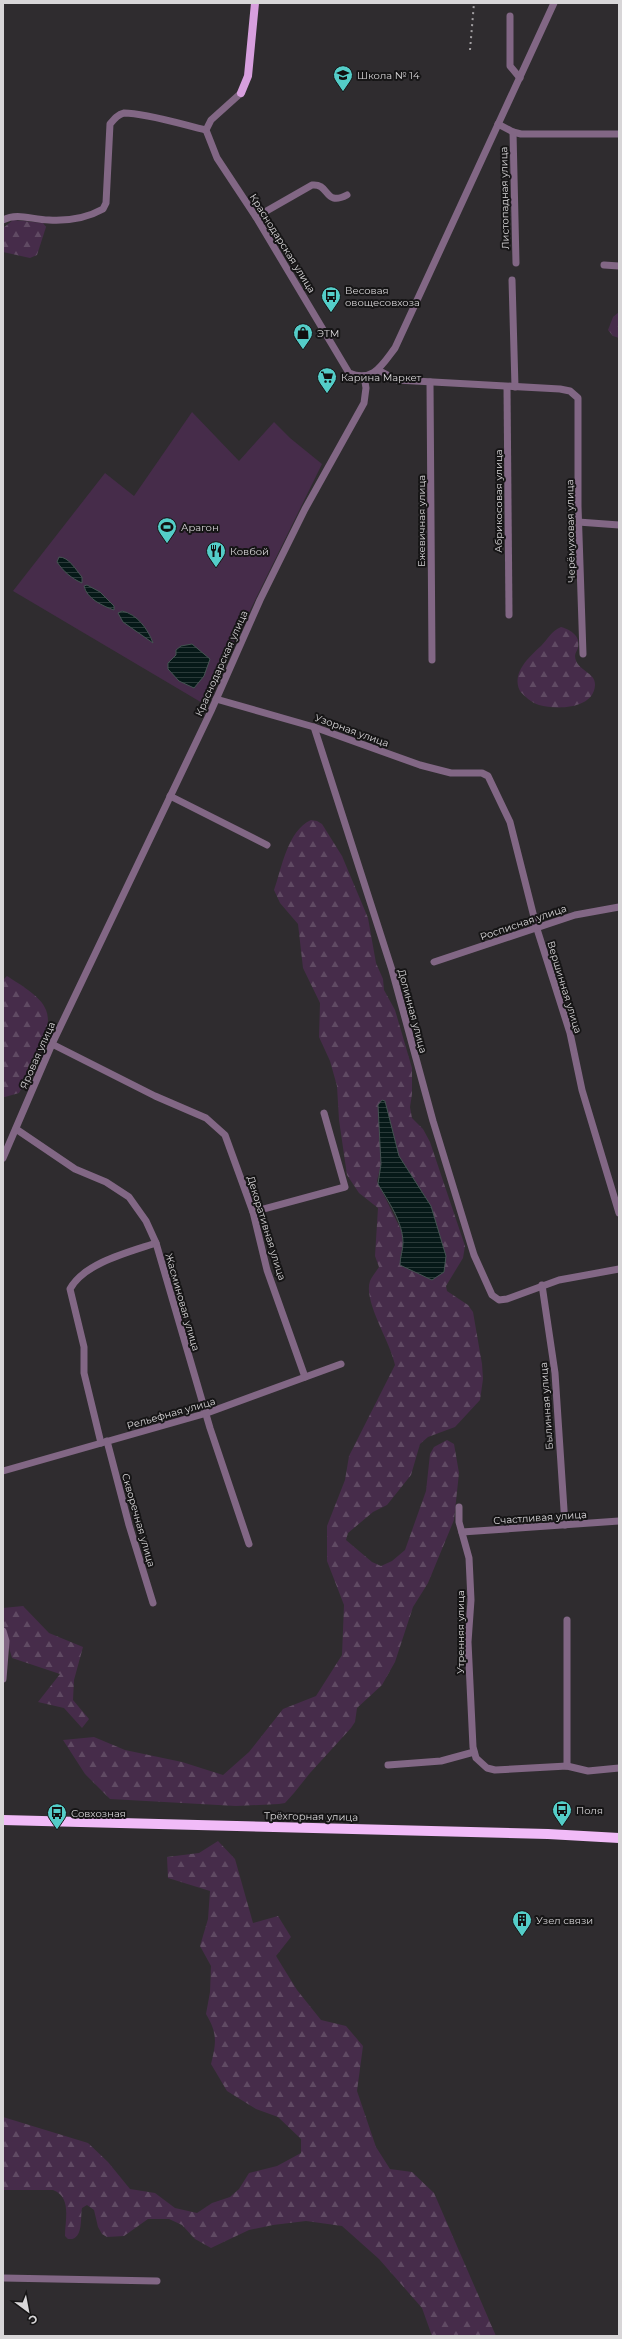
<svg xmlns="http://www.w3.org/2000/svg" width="622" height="2339" viewBox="0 0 622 2339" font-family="Montserrat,sans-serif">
  <defs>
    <pattern id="forest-firs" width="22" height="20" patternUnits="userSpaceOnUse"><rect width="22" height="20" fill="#462c4a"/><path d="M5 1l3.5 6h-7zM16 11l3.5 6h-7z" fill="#604a63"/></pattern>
    <pattern id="water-rules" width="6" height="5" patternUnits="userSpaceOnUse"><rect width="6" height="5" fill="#061918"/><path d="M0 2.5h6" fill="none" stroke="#2a3a39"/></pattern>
  </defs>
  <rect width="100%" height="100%" fill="#2f2c2f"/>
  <g fill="url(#forest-firs)" fill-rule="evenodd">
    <polygon points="13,220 43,223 46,227 37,255 30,258 3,252 3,228"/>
    <polygon points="619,312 619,338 613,336 608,330 613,317"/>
    <path d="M 561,627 C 571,630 581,636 578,648 C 577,651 575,653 575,656 C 576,671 596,672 595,685 C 594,709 557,710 539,705 C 532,703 524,696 520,691 C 511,673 529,657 541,646 C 548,639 551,631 561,627 Z"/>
    <path d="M 311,820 L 317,821 L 322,824 L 342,856 L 368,918 L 376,963 L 383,979 L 384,990 L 395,1010 L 412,1068 L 412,1094 L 410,1107 L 412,1118 L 423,1129 L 430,1142 L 465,1246 L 463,1258 L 446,1286 L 447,1291 L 468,1305 L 473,1312 L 482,1364 L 483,1379 L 480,1400 L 455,1427 L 428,1437 L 420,1444 L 411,1475 L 387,1505 L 373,1512 L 348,1533 L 346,1540 L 372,1562 L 381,1566 L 392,1561 L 405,1550 L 426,1491 L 430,1454 L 434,1447 L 447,1440 L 454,1444 L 459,1473 L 454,1520 L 428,1583 L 413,1607 L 395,1662 L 382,1685 L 357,1708 L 355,1722 L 351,1728 L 310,1773 L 294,1793 L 285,1803 L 279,1804 L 236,1806 L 110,1799 L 85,1774 L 63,1740 L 94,1737 L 125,1750 L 182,1762 L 223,1775 L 249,1752 L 283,1709 L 316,1696 L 342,1655 L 344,1605 L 327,1561 L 327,1526 L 345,1480 L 349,1456 L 395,1365 C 390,1341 363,1301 370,1281 C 372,1276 376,1272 379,1267 L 375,1256 L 378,1208 L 359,1193 L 347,1175 L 339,1120 L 337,1086 L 330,1061 L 319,1037 L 320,1003 L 303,968 L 298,924 L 280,903 L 274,890 C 282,868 287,831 311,820 ZM 382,1100 L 385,1101 L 399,1156 L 431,1206 L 446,1256 L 400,1260 L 403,1243 L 402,1232 L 377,1181 L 381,1164 Z"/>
    <path d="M 7,976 C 19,984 41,996 46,1010 C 55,1032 30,1074 19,1093 L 5,1097 L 3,1097 L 3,980 Z"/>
    <polygon points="23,1606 49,1633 83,1647 74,1680 73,1700 89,1719 82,1728 64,1708 38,1702 60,1674 12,1658 3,1627 3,1608"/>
    <path d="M 218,1841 L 235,1859 L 253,1923 L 278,1916 L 291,1937 L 276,1956 L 297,1990 L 321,2020 L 346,2026 L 363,2046 L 357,2091 L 376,2147 L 390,2169 L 412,2172 L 434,2193 L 496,2336 L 432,2336 L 422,2308 L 379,2259 L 342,2226 L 306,2221 L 273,2225 L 249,2230 L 211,2248 L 195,2239 L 182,2225 L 169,2219 L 148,2219 L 124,2236 L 107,2237 L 102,2234 L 98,2227 L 94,2210 L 87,2205 L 82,2208 C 80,2218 84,2241 68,2239 L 65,2236 C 65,2220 72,2197 53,2190 L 3,2190 L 3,2117 L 88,2143 L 108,2162 L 130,2189 L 155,2193 L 175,2208 L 197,2213 L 212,2203 L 230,2197 L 239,2189 L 249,2173 L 277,2166 L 301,2153 L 301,2139 L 278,2117 L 256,2109 L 227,2091 L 211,2064 C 216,2043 218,2034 206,2014 L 210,1992 L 211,1966 L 200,1946 L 208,1919 L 210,1891 L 168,1878 L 167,1857 L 199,1853 Z"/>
  </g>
  <polygon fill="#462c4a" points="192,412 239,461 274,422 290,438 322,464 204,704 13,591 105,473 134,496"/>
  <g fill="url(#water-rules)" stroke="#455252">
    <path d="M 59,557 C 69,557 76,570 82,577 L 82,583 C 71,578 64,572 57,562 Z"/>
    <path d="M 87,585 L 100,592 L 114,606 L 114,610 C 103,606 87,599 84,586 Z"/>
    <path d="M 122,611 C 137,614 148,629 153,643 L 123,622 L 118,613 Z"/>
    <polygon points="192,644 210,659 204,676 194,688 179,681 168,669 168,663 176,655 176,650 181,646"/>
    <path d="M 382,1100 L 385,1101 L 399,1156 L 431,1206 L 446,1256 L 444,1272 L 432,1280 L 400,1265 C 400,1257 403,1250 403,1243 C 403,1222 388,1201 378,1184 L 381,1164 L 378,1105 Z"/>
  </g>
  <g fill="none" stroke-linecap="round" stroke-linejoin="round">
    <g stroke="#826785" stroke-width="7">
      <polyline points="510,16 510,66 520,78"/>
      <path d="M 241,93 L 211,120 L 206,130 L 217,158 L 256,217 L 349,373 C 373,383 382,365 395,348 L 554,3"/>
      <polyline points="498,124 513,132 521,134 619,134"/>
      <polyline points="513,132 516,263"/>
      <path d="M 256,217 L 312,185 C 330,183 324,207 347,195"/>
      <path d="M 3,220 C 18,212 32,220 49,220 C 67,221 87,218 103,209 L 106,203 L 110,124 C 114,119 118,114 124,113 C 146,113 184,125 206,130"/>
      <polyline points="604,265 619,266"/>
      <polyline points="512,280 515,387"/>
      <polyline points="378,370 397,380 560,389 570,391 578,398 578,506 583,654"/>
      <polyline points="430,382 432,660"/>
      <polyline points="507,387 509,615"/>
      <polyline points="578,522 619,525"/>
      <polyline points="216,699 314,727 420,765 451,773 482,773 488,776 510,822 537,929 570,1033 582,1090 619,1213"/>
      <polyline points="314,727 392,970 433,1121 474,1255 492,1295 499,1300 507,1299 559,1280 619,1269"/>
      <polyline points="170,796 267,845"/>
      <polyline points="434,962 575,915 619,907"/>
      <polyline points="52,1044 155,1096 206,1118 225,1135 253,1212 267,1270 305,1377"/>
      <polyline points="16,1129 75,1169 106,1182 129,1197 146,1221 156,1243 210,1428 249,1544"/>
      <polyline points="3,1158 52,1044 211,711 260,600 305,509 364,403 366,388 364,376"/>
      <polyline points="253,1212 345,1187 324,1113"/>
      <polyline points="542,1285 555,1373 565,1525"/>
      <polyline points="107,1441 129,1525 153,1603"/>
      <path d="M 101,1443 L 84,1373 L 84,1347 L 70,1289 C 84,1263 129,1252 156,1243"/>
      <polyline points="3,1471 207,1413 341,1364"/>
      <polyline points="459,1507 459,1522 469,1558 471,1600 468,1642 473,1747 476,1758 487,1768 495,1770 567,1766 588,1771 619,1768"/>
      <polyline points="462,1532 619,1521"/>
      <polyline points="567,1620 567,1766"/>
      <polyline points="3,1631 6,1641 3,1679"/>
      <polyline points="388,1765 441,1761 474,1752"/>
      <polyline points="3,2278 157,2281"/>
    </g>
    <polyline stroke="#d79fde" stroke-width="8" points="241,93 248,76 255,3"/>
    <polyline stroke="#f1bbf8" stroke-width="10" points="3,1820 548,1834 619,1838"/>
    <polyline stroke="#a29fa2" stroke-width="2" stroke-dasharray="2 4" stroke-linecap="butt" points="470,50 474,3"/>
  </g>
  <defs>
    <g id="school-pin" transform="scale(1)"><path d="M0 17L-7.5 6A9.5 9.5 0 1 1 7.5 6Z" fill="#54cdc8" stroke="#161516"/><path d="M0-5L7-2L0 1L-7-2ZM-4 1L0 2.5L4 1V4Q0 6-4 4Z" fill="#111"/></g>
    <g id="bus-pin" transform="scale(1)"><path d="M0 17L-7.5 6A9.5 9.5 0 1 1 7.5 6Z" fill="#54cdc8" stroke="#161516"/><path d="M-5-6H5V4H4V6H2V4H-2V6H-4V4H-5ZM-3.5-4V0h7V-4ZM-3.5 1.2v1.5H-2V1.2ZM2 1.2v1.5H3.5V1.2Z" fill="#111"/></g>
    <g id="shop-pin" transform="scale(1)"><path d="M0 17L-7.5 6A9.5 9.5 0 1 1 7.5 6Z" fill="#54cdc8" stroke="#161516"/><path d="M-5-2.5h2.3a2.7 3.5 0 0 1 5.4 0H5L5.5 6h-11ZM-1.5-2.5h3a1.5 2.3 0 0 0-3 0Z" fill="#111"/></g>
    <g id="supermarket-pin" transform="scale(1)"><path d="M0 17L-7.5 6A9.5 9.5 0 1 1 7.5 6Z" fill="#54cdc8" stroke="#161516"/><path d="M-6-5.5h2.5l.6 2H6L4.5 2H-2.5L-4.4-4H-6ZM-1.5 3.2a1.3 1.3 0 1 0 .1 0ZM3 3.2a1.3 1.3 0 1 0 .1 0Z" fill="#111"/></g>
    <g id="stadium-pin" transform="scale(1)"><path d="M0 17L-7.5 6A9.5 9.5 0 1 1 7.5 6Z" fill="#54cdc8" stroke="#161516"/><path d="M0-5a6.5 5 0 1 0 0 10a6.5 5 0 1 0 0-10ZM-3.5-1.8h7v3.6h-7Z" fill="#111"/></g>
    <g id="restaurant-pin" transform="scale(1)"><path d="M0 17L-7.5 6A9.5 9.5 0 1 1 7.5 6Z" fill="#54cdc8" stroke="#161516"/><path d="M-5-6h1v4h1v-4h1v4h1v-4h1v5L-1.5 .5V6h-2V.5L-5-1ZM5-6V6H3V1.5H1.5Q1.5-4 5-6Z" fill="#111"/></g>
    <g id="building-pin" transform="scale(1)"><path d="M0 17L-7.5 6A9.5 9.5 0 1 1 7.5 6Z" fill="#54cdc8" stroke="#161516"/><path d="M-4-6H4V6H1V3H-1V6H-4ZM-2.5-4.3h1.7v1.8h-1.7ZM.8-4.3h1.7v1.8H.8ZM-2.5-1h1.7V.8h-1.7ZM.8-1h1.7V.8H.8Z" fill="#111"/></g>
  </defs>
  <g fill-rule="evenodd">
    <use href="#school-pin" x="343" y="75"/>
    <use href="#bus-pin" x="331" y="296"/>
    <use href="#shop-pin" x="303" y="333"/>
    <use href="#supermarket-pin" x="327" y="377"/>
    <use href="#stadium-pin" x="167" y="527"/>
    <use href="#restaurant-pin" x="216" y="551"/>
    <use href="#bus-pin" x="562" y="1810"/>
    <use href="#bus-pin" x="57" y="1813"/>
    <use href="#building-pin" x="522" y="1920"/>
  </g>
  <g text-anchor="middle" stroke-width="4" stroke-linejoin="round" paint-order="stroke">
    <g font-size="10" fill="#d8d6d8" stroke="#161516" text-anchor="start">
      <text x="357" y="79">Школа № 14</text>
      <text x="345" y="294">Весовая<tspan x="345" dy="12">овощесовхоза</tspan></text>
      <text x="317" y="337">ЭТМ</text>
      <text x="341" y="381">Карина Маркет</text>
      <text x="181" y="531">Арагон</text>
      <text x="230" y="555">Ковбой</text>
      <text x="576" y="1814">Поля</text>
      <text x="71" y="1817">Совхозная</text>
      <text x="536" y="1924">Узел связи</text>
    </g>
    <g font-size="10" fill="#d8d6d8" stroke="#161516">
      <text transform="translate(504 198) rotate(-91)" y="4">Листопадная улица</text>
      <text transform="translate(283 243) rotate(58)" y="4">Краснодарская улица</text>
      <text transform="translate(498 501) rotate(-90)" y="4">Абрикосовая улица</text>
      <text transform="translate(421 521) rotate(-90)" y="4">Ежевичная улица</text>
      <text transform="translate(570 531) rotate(-91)" y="4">Черёмуховая улица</text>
      <text transform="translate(221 663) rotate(-66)" y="4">Краснодарская улица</text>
      <text transform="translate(352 730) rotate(20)" y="4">Узорная улица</text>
      <text transform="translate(523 922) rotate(-19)" y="4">Росписная улица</text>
      <text transform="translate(565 987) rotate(73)" y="4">Вершинная улица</text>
      <text transform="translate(413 1011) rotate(75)" y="4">Долинная улица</text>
      <text transform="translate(37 1055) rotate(-66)" y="4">Яровая улица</text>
      <text transform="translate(267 1228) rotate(73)" y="4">Декоративная улица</text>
      <text transform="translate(183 1302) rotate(74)" y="4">Жасминовая улица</text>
      <text transform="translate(546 1406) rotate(-94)" y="4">Былинная улица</text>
      <text transform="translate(171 1413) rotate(-16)" y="4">Рельефная улица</text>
      <text transform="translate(540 1517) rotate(-4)" y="4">Счастливая улица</text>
      <text transform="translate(139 1520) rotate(74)" y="4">Скворечная улица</text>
      <text transform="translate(460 1632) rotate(-90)" y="4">Утренняя улица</text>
      <text transform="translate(311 1816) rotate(1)" y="4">Трёхгорная улица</text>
    </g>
  </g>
  <rect width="622" height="2339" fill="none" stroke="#d8d6d8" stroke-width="8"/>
  <g transform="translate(28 2311) rotate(148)" stroke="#161516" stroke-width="3" paint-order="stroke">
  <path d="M0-3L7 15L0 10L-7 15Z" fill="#d8d6d8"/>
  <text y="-6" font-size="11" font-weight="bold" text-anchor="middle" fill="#d8d6d8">С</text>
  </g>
</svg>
